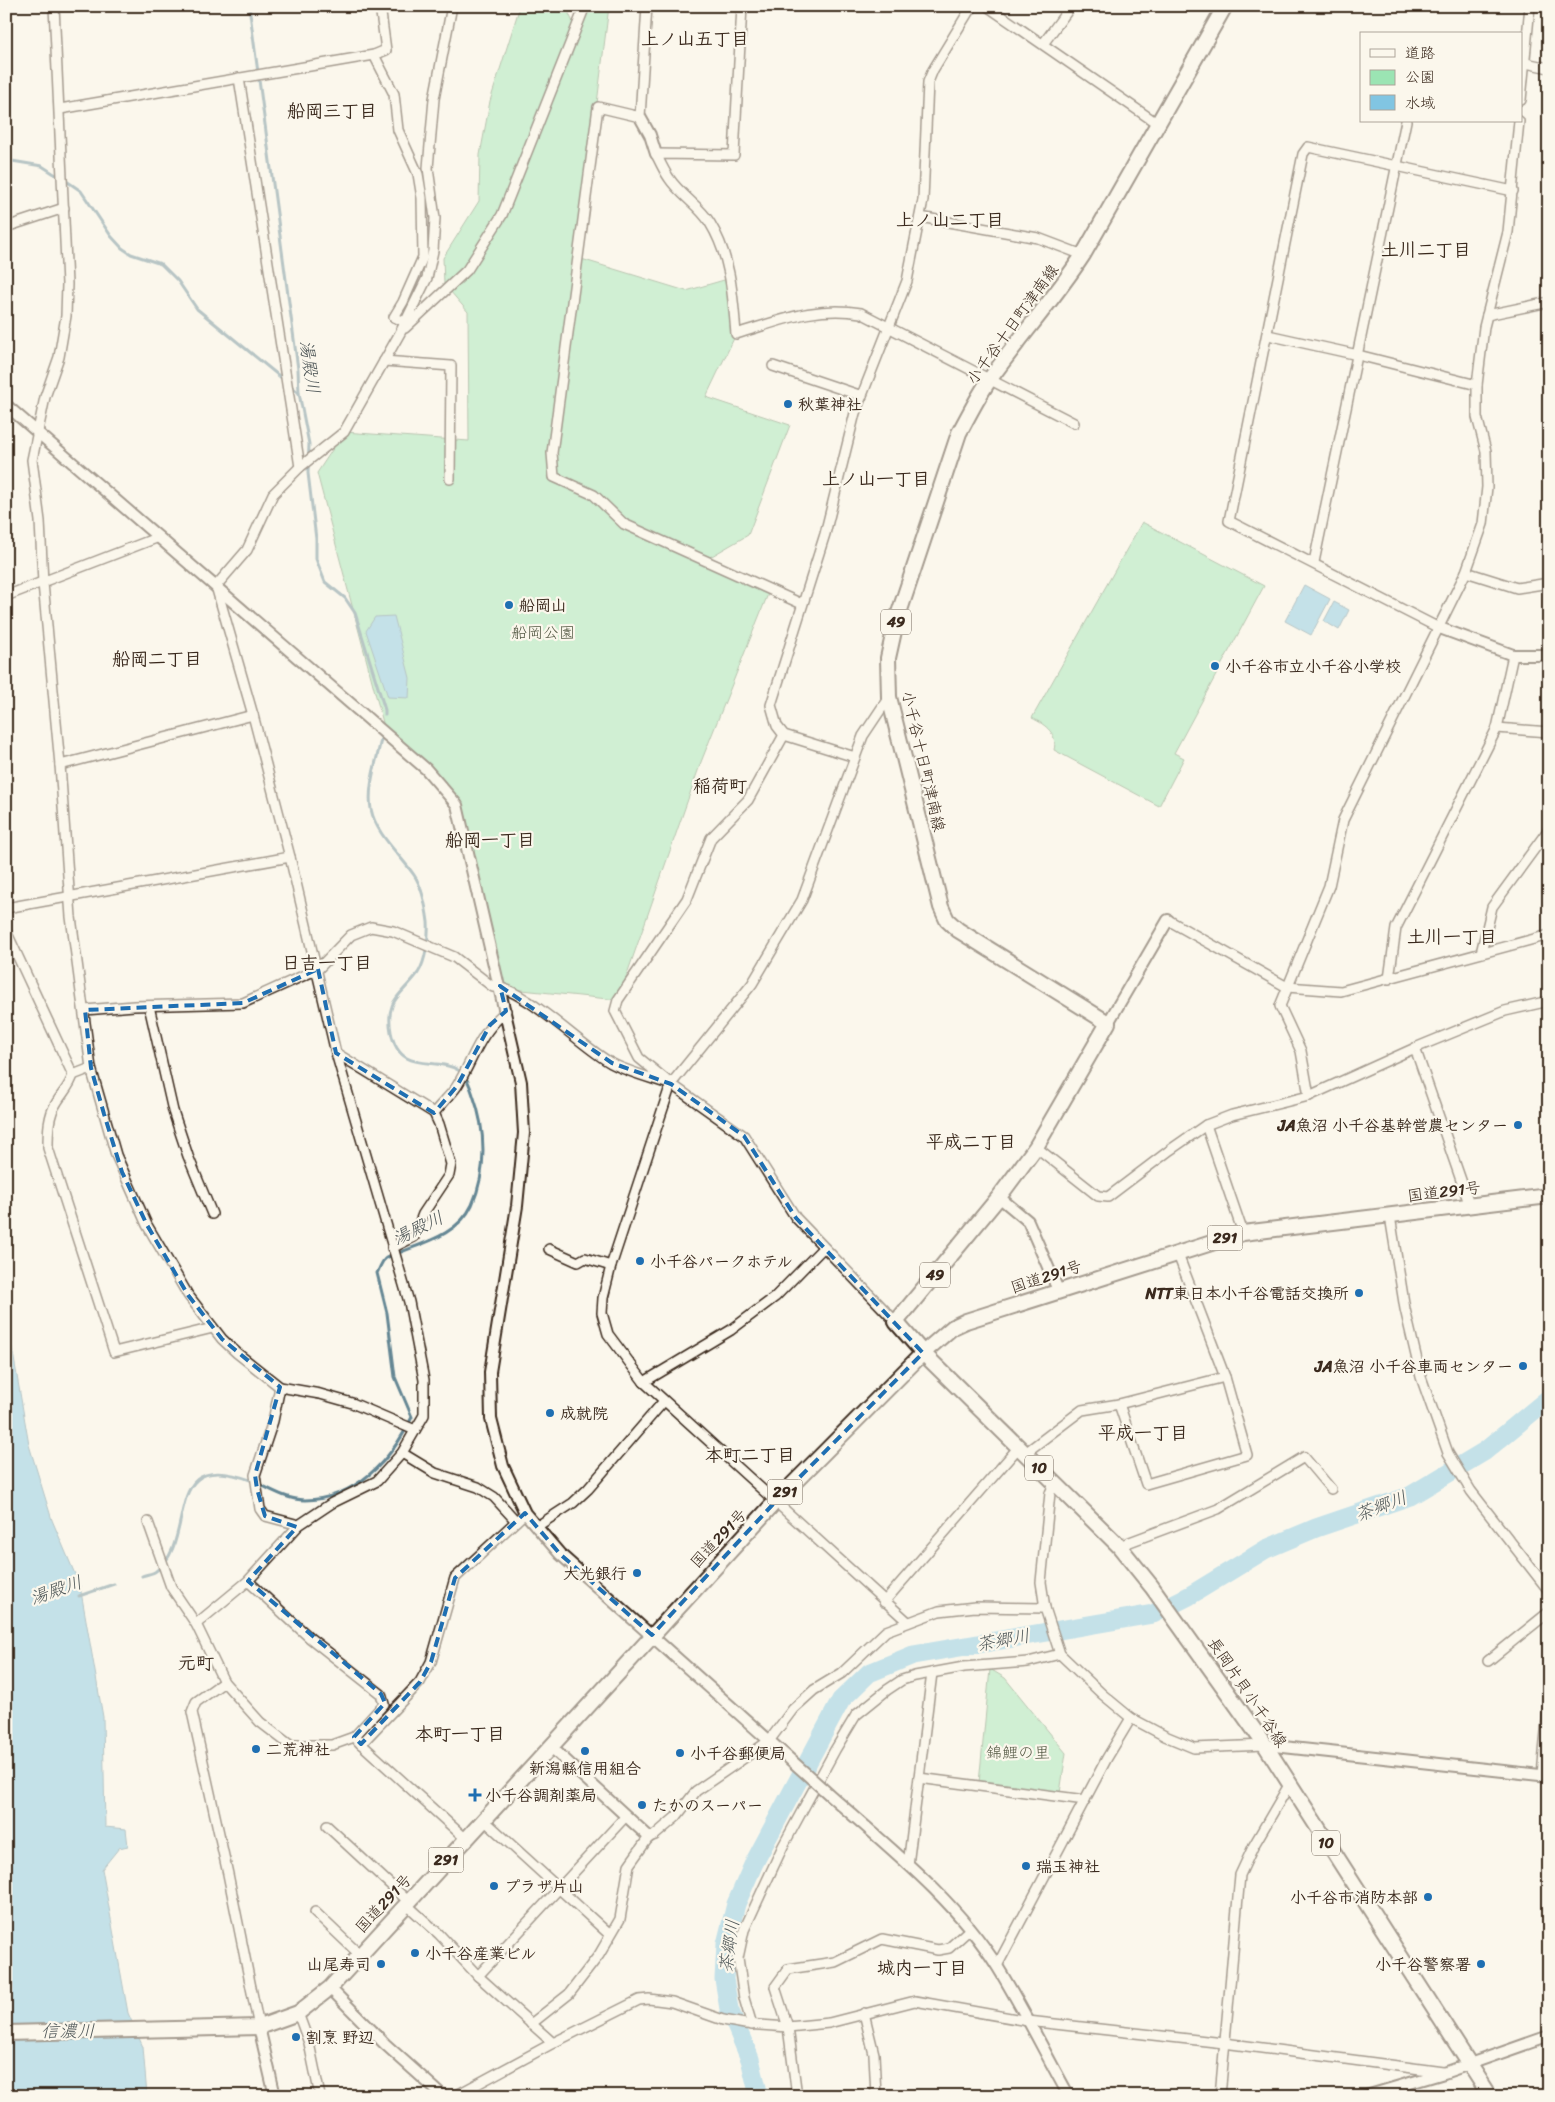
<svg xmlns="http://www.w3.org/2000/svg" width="1555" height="2102" viewBox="0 0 1555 2102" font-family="Sriracha,'Klee One',sans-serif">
  <rect width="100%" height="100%" fill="#fbf7ec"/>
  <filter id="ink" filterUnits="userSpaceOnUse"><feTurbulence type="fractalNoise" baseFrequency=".02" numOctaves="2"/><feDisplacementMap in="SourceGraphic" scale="10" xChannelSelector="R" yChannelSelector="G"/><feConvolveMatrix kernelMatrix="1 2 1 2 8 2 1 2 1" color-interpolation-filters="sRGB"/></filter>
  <g filter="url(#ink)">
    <g fill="#9be4b3" stroke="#6b8768">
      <polygon points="520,6 572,6 569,14 576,28 586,6 609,6 578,258 686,291 731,278 736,334 706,397 790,425 748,535 705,560 770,589 701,762 618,1000 493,987 457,805 386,734 317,473 344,432 469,441 468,312 444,284 443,258 479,201 480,155 490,101"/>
      <path d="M 1142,522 L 1264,586 L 1174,753 L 1184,758 L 1159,806 L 1054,750 C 1058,734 1046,725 1032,718 Z"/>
      <polygon points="990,1669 1005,1678 1066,1753 1060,1793 979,1783"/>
    </g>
    <g fill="#81c5e2" stroke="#658794">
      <polygon points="1304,585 1330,599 1311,635 1285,621"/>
      <polygon points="1334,602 1349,610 1339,630 1324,621"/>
      <polygon points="394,616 410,678 409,698 388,697 366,631 375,617"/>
      <polygon points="6,1328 12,1347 29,1445 52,1520 80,1586 103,1717 105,1827 126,1829 128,1846 119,1848 102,1869 128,2013 143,2047 147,2096 6,2096"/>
    </g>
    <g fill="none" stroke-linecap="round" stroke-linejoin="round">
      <g stroke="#658794" stroke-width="3">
        <polyline points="249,6 298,369 299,393 309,444 308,473 316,539 316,559 325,582 345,598 355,613 385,710 385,715"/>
        <polyline points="6,160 42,166 59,177"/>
        <polyline points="65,180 81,191 111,236 122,248 131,254 161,264 178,281 197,309 284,380"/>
        <polyline points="289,384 299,393"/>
        <path d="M 259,1484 C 273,1491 289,1500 305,1500 C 356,1499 392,1459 412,1417 L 395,1377 L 387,1313 L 377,1273 C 379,1270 381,1263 384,1260 C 387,1256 396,1254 401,1252 C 427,1242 459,1233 472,1205 C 487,1171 486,1130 473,1095 C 470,1086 466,1074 458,1070 C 435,1056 400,1076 391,1032 C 385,999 401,996 418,973 C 426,961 429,936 428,922 C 426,907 423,888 414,875 C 400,854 376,835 371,809 C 367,785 378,758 382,734"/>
        <path d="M 142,1576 C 146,1574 153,1574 156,1571 C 199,1540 158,1445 253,1481"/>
        <polyline points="79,1596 114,1584"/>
      </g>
      <polyline stroke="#81c5e2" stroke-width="19" points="759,2096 750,2059 729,2009 724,1979 726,1944 736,1904 754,1863 841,1700 869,1673 913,1655 1153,1614 1189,1596 1266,1549 1316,1528 1410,1496 1485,1451 1549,1398"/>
      <g stroke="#3b2a1e" stroke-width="12">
        <g id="minor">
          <polyline points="54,6 67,284 66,316 59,357 45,397 32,460 40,521 43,583 60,765 71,917 91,1068 116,1155 147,1225 188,1295 222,1339 237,1353 280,1387 320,1394 352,1403 415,1430"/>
          <polyline points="647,6 640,117 598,107 552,453 554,477 594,495 624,524 802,604"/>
          <path d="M 742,6 L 734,155 L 656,154 C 660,162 664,171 669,178 C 680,195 700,206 710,223 C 731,257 733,297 736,334 C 780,321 815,305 861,313 L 1074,423"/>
          <polyline points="987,6 1158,124"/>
          <polyline points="1043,44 1071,6"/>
          <polyline points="374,55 394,94 398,130 418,174 422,198 423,257 403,302 394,317 405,322"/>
          <polyline points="1521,62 1549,68"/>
          <polyline points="239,78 300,467"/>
          <polyline points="1521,100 1530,6"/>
          <polyline points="60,109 374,55 386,50 380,6"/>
          <polyline points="920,217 1038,238 1083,255"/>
          <polyline points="6,227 64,208"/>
          <polyline points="1487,315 1549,302"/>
          <polyline points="405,328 467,270 502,215 585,6"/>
          <polyline points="1268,335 1358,355 1477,385"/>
          <polyline points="384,361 451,366 450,479"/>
          <polyline points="773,366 862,396"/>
          <polyline points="1314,562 1406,121"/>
          <polyline points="1466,572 1517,588 1549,583"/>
          <polyline points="6,596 159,537"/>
          <polyline points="1437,627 1229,521 1303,154 1308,147 1513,191"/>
          <polyline points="889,697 863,736 802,900 752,984 671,1084 611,1266 603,1298 602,1313 608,1334 644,1382 908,1622"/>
          <polyline points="1497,728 1549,732"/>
          <polyline points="784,735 748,800 711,838 687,899 618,1000 615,1011 639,1058 671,1084 744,1136 796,1218 896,1322"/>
          <polyline points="855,757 784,735 777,726 771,705 825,534 855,413 907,281 923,200 928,82 933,70 972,6"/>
          <polyline points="60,765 253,715"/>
          <polyline points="6,908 290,857"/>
          <polyline points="1168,920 1287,987 1341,991 1549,935"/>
          <path d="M 6,931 L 73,1075 C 70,1086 63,1092 57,1102 C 48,1115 48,1132 48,1148 L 114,1352 L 213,1328"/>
          <polyline points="1481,953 1492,907 1549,829"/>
          <polyline points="1389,979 1396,928 1497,728 1513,655"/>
          <polyline points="149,1006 173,1111 188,1156 212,1214"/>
          <path d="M 85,1010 L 134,1006 L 243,1003 L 318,969 L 351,935 L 371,927 L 393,931 L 454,957 L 493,987 C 521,985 583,1048 611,1063 C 628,1072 648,1077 666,1083"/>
          <polyline points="1415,1048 1470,1206"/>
          <polyline points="336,1053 434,1113 439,1124 451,1164 449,1175 423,1214 414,1237 392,1248"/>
          <polyline points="73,1075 91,1068"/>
          <polyline points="1309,1096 1301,1051 1280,1006 1329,886 1343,820 1466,572 1483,524 1487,487 1486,451 1477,417 1477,385 1484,327 1508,232 1519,121"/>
          <path d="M 434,1113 C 441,1104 451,1095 457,1086 C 475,1056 478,1035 506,1011"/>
          <polyline points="1206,1125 1243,1233"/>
          <polyline points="1036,1147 1098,1196 1108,1197 1170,1150 1206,1125 1232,1115 1309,1096 1415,1048 1505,1011 1549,1001"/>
          <polyline points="1390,1216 1405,1309 1421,1377 1448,1453 1471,1491 1549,1591"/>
          <polyline points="549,1249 578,1262 585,1258 611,1266"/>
          <polyline points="644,1382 731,1330 775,1297 823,1248"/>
          <polyline points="280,1387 273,1421 255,1475 260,1509 265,1516 299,1525"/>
          <polyline points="1119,1404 1146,1484 1247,1455 1225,1377 1177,1252"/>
          <polyline points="402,1453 435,1473 478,1487 494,1497 516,1521"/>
          <polyline points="1024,1454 1082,1410 1119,1404 1225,1377"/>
          <polyline points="1055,1482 1050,1493 1041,1582 1045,1608 1060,1654 1102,1694 1131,1718 1165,1736 1194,1748 1265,1745"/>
          <polyline points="148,1522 171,1587 196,1624"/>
          <polyline points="536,1527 573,1503 588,1489 664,1401"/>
          <polyline points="1119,1546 1218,1509 1304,1457 1331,1489"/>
          <polyline points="248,1581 310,1638 381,1694 384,1704 354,1737 332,1745 290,1745 260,1722 224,1682 196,1624 248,1581 299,1525 332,1503 377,1481 402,1453 424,1415 424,1380 409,1302 336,1053 290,857 253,715 216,586 247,550 273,494 300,467 344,432 400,333 427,278 433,251 435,218 428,168 434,99 452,6"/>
          <polyline points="884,1602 1018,1448"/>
          <polyline points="1488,1661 1549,1612"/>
          <polyline points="224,1682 196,1702 192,1712 228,1874 259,2027"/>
          <polyline points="358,1741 466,1839"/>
          <polyline points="361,1744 420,1682 431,1662 455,1578 525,1513"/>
          <polyline points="1542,1775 1549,1698"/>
          <polyline points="919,1778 1085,1800"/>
          <polyline points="483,1819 610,1935"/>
          <polyline points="327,1826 408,1901"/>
          <polyline points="908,1865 932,1673"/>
          <polyline points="406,1904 439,1934 478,1976 553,2043"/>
          <polyline points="315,1912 359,1954"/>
          <polyline points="997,1966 1107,1758 1131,1718"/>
          <polyline points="478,1976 626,1816"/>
          <polyline points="298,2013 309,2043 320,2096"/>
          <polyline points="864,2013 874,2054 876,2096"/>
          <polyline points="531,2024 569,1994 599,1955 620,1919 629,1865 649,1837 655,1835 676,1817 696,1791 769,1741 793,1709 814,1690 842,1673 886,1631 939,1611 975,1607 1045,1608"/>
          <polyline points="752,2025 744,1998 738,1958 744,1930 783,1846 835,1750 856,1715 887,1690 902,1680 915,1676 964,1667 1028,1662 1060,1654"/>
          <polyline points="455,2096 553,2043 639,2000 649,1999 672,2002 723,2020 745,2024 788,2027 829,2023 915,2001 1028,2021 1224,2043 1443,2072"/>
          <polyline points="797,2096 788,2027 775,1987 788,1969 835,1962 882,1939 938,1950 949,1948 969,1930"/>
          <polyline points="1220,2096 1240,1875 1254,1845 1289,1785"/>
        </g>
      </g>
      <g stroke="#3b2a1e" stroke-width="14">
        <g id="tertiary">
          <polyline points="640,117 650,135 656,154"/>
          <polyline points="6,405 426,769 457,805 521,1082 524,1133 517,1206 490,1372 491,1419 503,1466 525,1513 560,1554 793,1762"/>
          <polyline points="1437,627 1513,655 1549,655"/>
          <polyline points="1108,1023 1168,920"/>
          <polyline points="999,1197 1028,1221 1058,1290"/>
          <polyline points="1265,1745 1549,1776"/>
          <polyline points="550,1746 649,1837"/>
          <path d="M 822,1788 C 883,1843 953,1896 997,1966 C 1023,2008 1045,2053 1069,2096"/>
          <polyline points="330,1988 385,2044 443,2096"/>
          <polyline points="259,2027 275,2096"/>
          <polyline points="1366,2096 1444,2073 1549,2036"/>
        </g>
      </g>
      <g stroke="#3b2a1e" stroke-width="18">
        <path id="primary" d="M 1225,6 L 1083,255 C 1054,299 1020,337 990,379 C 978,396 969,415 959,433 L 896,622 L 888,658 L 889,697 L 941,907 L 947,920 L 958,930 L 1108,1023 L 1036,1147 L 999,1197 L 896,1322 L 923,1353 L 1119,1546 L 1152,1587 L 1265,1745 L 1490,2096"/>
      </g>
      <g stroke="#3b2a1e" stroke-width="18">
        <polyline id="trunk" points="6,2033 259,2027 298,2013 330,1988 775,1502 923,1353 953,1327 966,1321 1243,1233 1549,1196"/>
      </g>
      <use href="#minor" stroke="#fbf7ec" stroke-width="9"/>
      <use href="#tertiary" stroke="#fbf7ec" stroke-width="10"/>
      <use href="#primary" stroke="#fbf7ec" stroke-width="14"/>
      <use href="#trunk" stroke="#fbf7ec" stroke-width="14"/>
      <g stroke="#3b2a1e" stroke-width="14" stroke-linecap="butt">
        <polyline id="tertiary-bridge" points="793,1762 822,1788"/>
      </g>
      <use href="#tertiary-bridge" stroke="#fbf7ec" stroke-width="10"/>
    </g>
  </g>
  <path d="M0 0H1555V2102H0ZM 318,969 L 336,1053 L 434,1113 L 457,1086 L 490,1025 L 506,1011 L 500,986 L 612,1063 L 671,1084 L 744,1136 L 796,1218 L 923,1353 L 775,1502 L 652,1635 L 560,1554 L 525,1513 L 455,1578 L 431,1662 L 420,1682 L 361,1744 L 354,1737 L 385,1703 L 381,1694 L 248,1581 L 297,1527 L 265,1516 L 257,1489 L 255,1475 L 280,1387 L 222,1339 L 188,1295 L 147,1225 L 122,1172 L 104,1114 L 91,1068 L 85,1010 L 243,1003 Z" fill="#fbf7ec" fill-opacity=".55" fill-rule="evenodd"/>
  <path fill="none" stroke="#1f6fb2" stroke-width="4" stroke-dasharray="10 6" stroke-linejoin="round" d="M 318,969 L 336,1053 L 434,1113 L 457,1086 L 490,1025 L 506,1011 L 500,986 L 612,1063 L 671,1084 L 744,1136 L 796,1218 L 923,1353 L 775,1502 L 652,1635 L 560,1554 L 525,1513 L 455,1578 L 431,1662 L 420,1682 L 361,1744 L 354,1737 L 385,1703 L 381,1694 L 248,1581 L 297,1527 L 265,1516 L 257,1489 L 255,1475 L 280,1387 L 222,1339 L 188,1295 L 147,1225 L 122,1172 L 104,1114 L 91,1068 L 85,1010 L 243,1003 Z"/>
  <g fill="#1f6fb2" stroke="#fbf7ec" stroke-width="2">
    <circle cx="788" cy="404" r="5"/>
    <circle cx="509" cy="605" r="5"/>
    <circle cx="1215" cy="666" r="5"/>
    <circle cx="1518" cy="1125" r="5"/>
    <circle cx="640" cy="1261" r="5"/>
    <circle cx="1359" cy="1293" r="5"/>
    <circle cx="1523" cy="1366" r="5"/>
    <circle cx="550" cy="1413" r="5"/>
    <circle cx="637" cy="1573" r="5"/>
    <circle cx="256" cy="1749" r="5"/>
    <circle cx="585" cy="1751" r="5"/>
    <circle cx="680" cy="1753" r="5"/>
    <path d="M472.5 1787.5h5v5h5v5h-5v5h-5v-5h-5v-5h5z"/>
    <circle cx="642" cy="1805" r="5"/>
    <circle cx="1026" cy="1866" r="5"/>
    <circle cx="494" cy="1886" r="5"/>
    <circle cx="1428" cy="1897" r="5"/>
    <circle cx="415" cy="1953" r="5"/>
    <circle cx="381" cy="1964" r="5"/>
    <circle cx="1481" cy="1964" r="5"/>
    <circle cx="296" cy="2037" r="5"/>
  </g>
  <g text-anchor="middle" stroke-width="4.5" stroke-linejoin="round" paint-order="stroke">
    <g fill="#fbf7ec" stroke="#75685c" stroke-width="1">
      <rect x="881" y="609.5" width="30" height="25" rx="4"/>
      <rect x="1207.5" y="1225.5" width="35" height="25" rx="4"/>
      <rect x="920" y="1262.5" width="30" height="25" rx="4"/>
      <rect x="1025" y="1455.5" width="28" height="25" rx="4"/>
      <rect x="767.5" y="1479.5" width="35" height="25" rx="4"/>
      <rect x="1312" y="1830.5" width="28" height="25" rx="4"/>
      <rect x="428.5" y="1847.5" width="35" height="25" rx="4"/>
    </g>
    <g font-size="15" font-weight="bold" fill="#3b2a1e">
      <text x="896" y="627">49</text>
      <text x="1225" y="1243">291</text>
      <text x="935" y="1280">49</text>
      <text x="1039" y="1473">10</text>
      <text x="785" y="1497">291</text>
      <text x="1326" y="1848">10</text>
      <text x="446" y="1865">291</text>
    </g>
    <g font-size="16" fill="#3b2a1e" stroke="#fbf7ec">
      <text transform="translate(1012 324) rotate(-54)" y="6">小千谷十日町津南線</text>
      <text transform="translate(924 761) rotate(77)" y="6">小千谷十日町津南線</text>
      <text transform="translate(1444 1191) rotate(-7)" y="6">国道291号</text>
      <text transform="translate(1046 1276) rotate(-18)" y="6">国道291号</text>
      <text transform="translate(718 1538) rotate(-47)" y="6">国道291号</text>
      <text transform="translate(1248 1692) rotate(56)" y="6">長岡片貝小千谷線</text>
      <text transform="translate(383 1903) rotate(-47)" y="6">国道291号</text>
    </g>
    <g font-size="16" font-weight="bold" fill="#3b2a1e" stroke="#fbf7ec" text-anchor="start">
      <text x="798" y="410">秋葉神社</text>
      <text x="519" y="611">船岡山</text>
      <text x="1225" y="672">小千谷市立小千谷小学校</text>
      <text x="1508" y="1131" text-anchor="end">JA魚沼 小千谷基幹営農センター</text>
      <text x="650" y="1267">小千谷パークホテル</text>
      <text x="1349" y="1299" text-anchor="end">NTT東日本小千谷電話交換所</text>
      <text x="1513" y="1372" text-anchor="end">JA魚沼 小千谷車両センター</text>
      <text x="560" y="1419">成就院</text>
      <text x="627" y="1579" text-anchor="end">大光銀行</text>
      <text x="266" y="1755">二荒神社</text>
      <text x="690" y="1759">小千谷郵便局</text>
      <text x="585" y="1774" text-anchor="middle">新潟縣信用組合</text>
      <text x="485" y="1801">小千谷調剤薬局</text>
      <text x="652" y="1811">たかのスーパー</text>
      <text x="1036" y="1872">瑞玉神社</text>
      <text x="504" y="1892">プラザ片山</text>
      <text x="1418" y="1903" text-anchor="end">小千谷市消防本部</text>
      <text x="425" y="1959">小千谷産業ビル</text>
      <text x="371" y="1970" text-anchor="end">山尾寿司</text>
      <text x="1471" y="1970" text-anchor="end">小千谷警察署</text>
      <text x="306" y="2043">割烹 野辺</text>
    </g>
    <g font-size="16" fill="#535843" stroke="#fbf7ec">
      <text x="543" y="638">船岡公園</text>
      <text x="1018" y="1758">錦鯉の里</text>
    </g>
    <g font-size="18" font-weight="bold" fill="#3b2a1e" stroke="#fbf7ec">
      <text x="695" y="45">上ノ山五丁目</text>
      <text x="332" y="117">船岡三丁目</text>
      <text x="950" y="226">上ノ山二丁目</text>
      <text x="1426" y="256">土川二丁目</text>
      <text x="876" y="485">上ノ山一丁目</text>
      <text x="157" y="665">船岡二丁目</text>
      <text x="720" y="792">稲荷町</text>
      <text x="490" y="846">船岡一丁目</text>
      <text x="1452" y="943">土川一丁目</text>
      <text x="327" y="969">日吉一丁目</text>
      <text x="971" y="1148">平成二丁目</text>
      <text x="1143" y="1439">平成一丁目</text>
      <text x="750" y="1461">本町二丁目</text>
      <text x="196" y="1669">元町</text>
      <text x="460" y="1740">本町一丁目</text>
      <text x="922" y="1974">城内一丁目</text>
    </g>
    <g font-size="18" font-style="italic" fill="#505859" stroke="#fbf7ec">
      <text transform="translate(310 367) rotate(82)" y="6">湯殿川</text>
      <text transform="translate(418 1228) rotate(-26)" y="6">湯殿川</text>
      <text transform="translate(1381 1506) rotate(-21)" y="6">茶郷川</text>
      <text transform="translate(56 1590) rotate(-19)" y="6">湯殿川</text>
      <text transform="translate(1003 1640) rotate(-10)" y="6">茶郷川</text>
      <text transform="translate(729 1946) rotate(-82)" y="6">茶郷川</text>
      <text x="68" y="2037">信濃川</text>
    </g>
  </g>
  <rect width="1555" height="2102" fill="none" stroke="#fbf7ec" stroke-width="25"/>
  <rect x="12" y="12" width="1530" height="2077" fill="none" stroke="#3b2a1e" stroke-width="2" filter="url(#ink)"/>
  <rect x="1360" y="32" width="162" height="90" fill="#fbf7ec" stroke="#aea59a"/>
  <rect x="1370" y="49" width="25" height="8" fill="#fbf7ec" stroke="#aea59a"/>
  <text x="1405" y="58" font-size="15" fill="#3b2a1e">道路</text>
  <rect x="1370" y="70" width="25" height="15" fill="#9be4b3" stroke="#aea59a"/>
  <text x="1405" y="82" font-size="15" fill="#3b2a1e">公園</text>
  <rect x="1370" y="95" width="25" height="15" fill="#81c5e2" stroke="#aea59a"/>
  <text x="1405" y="108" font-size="15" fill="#3b2a1e">水域</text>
</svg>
